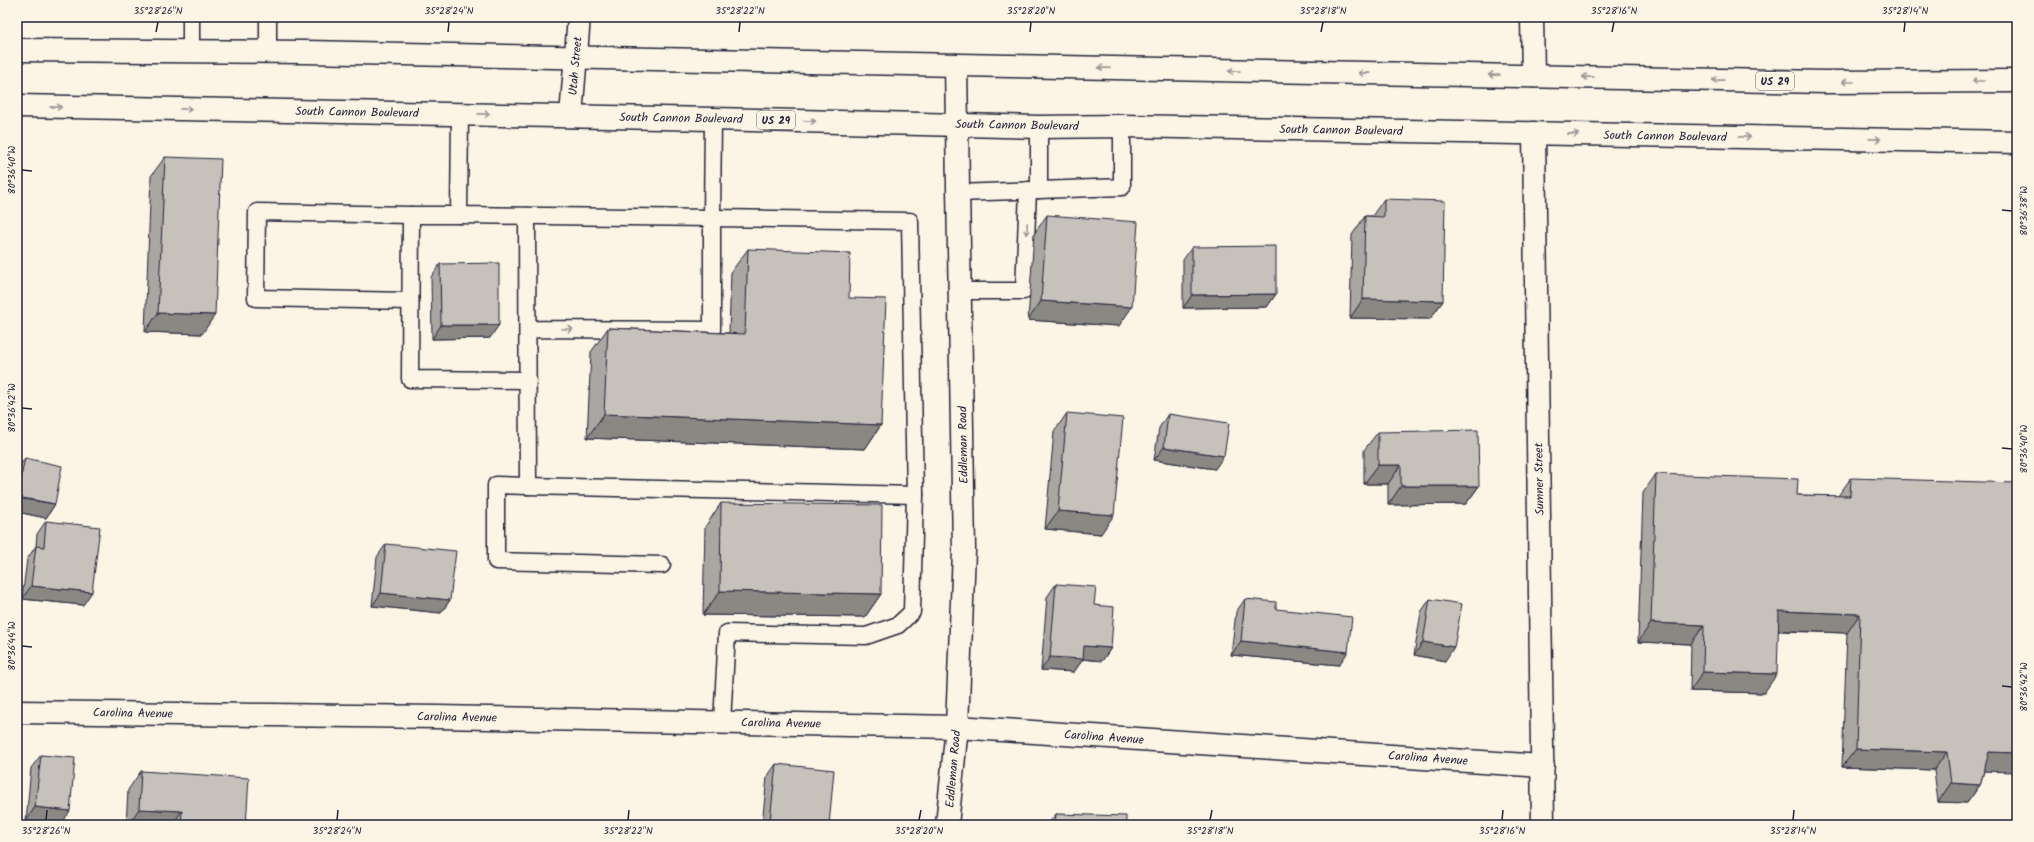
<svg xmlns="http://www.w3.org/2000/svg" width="2034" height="842" viewBox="0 0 2034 842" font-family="Kalam,sans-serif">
  <rect width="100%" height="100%" fill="#fcf5e5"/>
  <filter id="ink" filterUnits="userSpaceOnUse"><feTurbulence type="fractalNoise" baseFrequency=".025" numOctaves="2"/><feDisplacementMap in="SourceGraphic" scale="8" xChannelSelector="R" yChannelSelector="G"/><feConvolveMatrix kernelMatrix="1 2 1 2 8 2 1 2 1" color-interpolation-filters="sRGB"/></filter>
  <g filter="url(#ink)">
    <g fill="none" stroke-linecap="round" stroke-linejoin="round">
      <g stroke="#22223b" stroke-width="19">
        <g id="lane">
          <polyline points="191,17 191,51"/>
          <polyline points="268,17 268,52"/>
          <polyline points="460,114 459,215 712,218 713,119"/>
          <polyline points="1039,190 1039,127"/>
          <polyline points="958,193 1122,187 1122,126"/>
          <polyline points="459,215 411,215 410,379 528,380"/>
          <polyline points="527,216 528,486 915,495 910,221 712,218 712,330 528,329"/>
          <polyline points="961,291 1024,291 1028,190"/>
          <polyline points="410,301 256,298 257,212 411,215"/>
          <polyline points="528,486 496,485 496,561 662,565"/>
          <polyline points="722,722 727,633 866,636 898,625 912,612 915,495"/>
        </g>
      </g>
      <g stroke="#22223b" stroke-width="25">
        <g id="street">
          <polyline points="1532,17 1533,76"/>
          <polyline points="571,116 579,17"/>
          <polyline points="1534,133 1543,825"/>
          <polyline points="17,712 438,717 957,727 1543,766"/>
          <polyline points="947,825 957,727 964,551 956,65"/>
        </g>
      </g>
      <g stroke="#22223b" stroke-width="25">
        <g id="primary">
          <polyline points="17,50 305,52 1826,82 2017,81"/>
          <polyline points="17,106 713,119 1039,127 1122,126 2017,142"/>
        </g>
      </g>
      <use href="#lane" stroke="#fcf5e5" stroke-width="16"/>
      <use href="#street" stroke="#fcf5e5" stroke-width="22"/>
      <use href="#primary" stroke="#fcf5e5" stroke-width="22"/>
    </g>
    <g fill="#aaa6a1" stroke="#22223b">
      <polygon points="165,157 202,334 145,332 151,176"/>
      <polygon points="1384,199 1443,301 1430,319 1350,318 1352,235 1365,216 1372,216"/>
      <polygon points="1047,215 1119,326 1028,320 1034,234"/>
      <polygon points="1192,247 1276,294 1267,307 1183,308 1183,260"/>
      <polygon points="748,249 849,298 881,425 865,449 587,438 591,352 608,328 729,333 731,272"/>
      <polygon points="440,264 490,338 432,339 431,277"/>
      <polygon points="1067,413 1101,534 1045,529 1054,432"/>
      <polygon points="1168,414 1215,469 1154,460 1159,428"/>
      <polygon points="1378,432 1479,486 1466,504 1388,505 1388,484 1364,484 1364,450"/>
      <polygon points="25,458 55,504 46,518 17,512 17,469"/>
      <polygon points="1656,474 1797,495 1838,496 1851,478 1984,771 1980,785 1967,803 1938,802 1934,770 1842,767 1847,633 1778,631 1764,693 1690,691 1691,644 1638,642 1643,493"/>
      <polygon points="721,503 881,594 865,617 703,615 705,527"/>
      <polygon points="46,521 83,605 22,599 27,559 36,546 37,534"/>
      <polygon points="386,544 450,600 441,613 372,606 377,557"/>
      <polygon points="1056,584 1094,605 1111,648 1102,661 1083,659 1074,672 1041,670 1047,597"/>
      <polygon points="1245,599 1276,609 1339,665 1231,655 1236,612"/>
      <polygon points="1430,599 1445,661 1414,655 1421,612"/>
      <polygon points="41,755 61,824 26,821 31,768"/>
      <polygon points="776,764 829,825 762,825 767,777"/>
      <polygon points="141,771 246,825 126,825 128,790"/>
      <polygon points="1056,814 1126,825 1047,825"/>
    </g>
    <g fill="#8b8783" stroke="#22223b">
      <polygon points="1276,294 1267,307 1183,308 1192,295"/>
      <polygon points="1363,299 1443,301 1430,319 1350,318"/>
      <polygon points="1041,301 1132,307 1119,326 1028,320"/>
      <polygon points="158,313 215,315 202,334 145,332"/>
      <polygon points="441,325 499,325 490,338 432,339"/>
      <polygon points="604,414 881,425 865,449 587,438"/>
      <polygon points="1164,447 1224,456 1215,469 1154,460"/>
      <polygon points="1378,465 1401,465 1388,484 1364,484"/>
      <polygon points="1401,486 1479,486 1466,504 1388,505"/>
      <polygon points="17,498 55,504 46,518 17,512"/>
      <polygon points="1058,511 1114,515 1101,534 1045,529"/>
      <polygon points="31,586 92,592 83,605 22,599"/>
      <polygon points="720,591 881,594 865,617 703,615"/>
      <polygon points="381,593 450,600 441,613 372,606"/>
      <polygon points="1779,611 1860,614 1847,633 1766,630"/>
      <polygon points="1651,623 1704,625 1691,644 1638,642"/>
      <polygon points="1241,641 1348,652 1339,665 1231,655"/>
      <polygon points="1423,642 1454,647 1445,661 1414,655"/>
      <polygon points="1084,646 1111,648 1102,661 1083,659 1074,672 1041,670 1050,657"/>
      <polygon points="1703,672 1777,674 1764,693 1690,691"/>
      <polygon points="1856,749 1947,752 1934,770 1842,767"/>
      <polygon points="1989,752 2017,753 2017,772 1976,771"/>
      <polygon points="1951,783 1980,785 1967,803 1938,802"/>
      <polygon points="35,807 70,811 61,824 26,821"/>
      <polygon points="139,809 182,811 172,825 128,825"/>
      <polygon points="770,821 800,823 799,825 767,825"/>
    </g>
    <g fill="#c6c1bb" stroke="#22223b">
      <polygon points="165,157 221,159 215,315 158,313"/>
      <polygon points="1384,199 1445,201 1443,301 1363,299 1365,216 1384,217"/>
      <polygon points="1047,215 1138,222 1132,307 1041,301"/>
      <polygon points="1276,246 1276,294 1192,295 1192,247"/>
      <polygon points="748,249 850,253 849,298 886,299 881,425 604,414 608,328 745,334"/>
      <polygon points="499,263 499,325 441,325 440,264"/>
      <polygon points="1067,413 1123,418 1114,515 1058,511"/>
      <polygon points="1168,414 1229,423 1224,456 1164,447"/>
      <polygon points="1478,430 1479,486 1401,486 1401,465 1378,465 1378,432"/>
      <polygon points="25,458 62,466 55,504 17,497"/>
      <polygon points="1656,474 1798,479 1797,495 1850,496 1851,478 2017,483 2017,753 1989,752 1980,785 1951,783 1947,752 1856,749 1860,614 1779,611 1777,674 1703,672 1704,625 1651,623"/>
      <polygon points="721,503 882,505 881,594 720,591"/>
      <polygon points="46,521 100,527 92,592 31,586 36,546 44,547"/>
      <polygon points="386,544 456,551 450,600 381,593"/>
      <polygon points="1056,584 1096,587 1094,605 1114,607 1111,648 1084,646 1083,659 1050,657"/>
      <polygon points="1245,599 1276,602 1276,609 1352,617 1348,652 1241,641"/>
      <polygon points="1430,599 1462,604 1454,647 1423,642"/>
      <polygon points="41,755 75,758 70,811 35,807"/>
      <polygon points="776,764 834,770 829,825 800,825 800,823 770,821"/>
      <polygon points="141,771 249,778 246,825 181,825 182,811 139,809"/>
      <polygon points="1056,814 1126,816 1126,825 1055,825"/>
    </g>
    <defs><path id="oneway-shaft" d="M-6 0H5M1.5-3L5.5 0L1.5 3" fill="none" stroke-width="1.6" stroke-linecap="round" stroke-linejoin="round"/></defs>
    <g stroke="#9a9698">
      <use href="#oneway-shaft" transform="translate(1104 68) rotate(-179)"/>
      <use href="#oneway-shaft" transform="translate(1234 71) rotate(-179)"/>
      <use href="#oneway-shaft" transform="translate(1364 73) rotate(-179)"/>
      <use href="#oneway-shaft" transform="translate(1494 75) rotate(-179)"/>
      <use href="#oneway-shaft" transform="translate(1588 77) rotate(-179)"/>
      <use href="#oneway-shaft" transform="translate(1718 80) rotate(-179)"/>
      <use href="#oneway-shaft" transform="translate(1978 81) rotate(180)"/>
      <use href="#oneway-shaft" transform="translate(1848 82) rotate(180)"/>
      <use href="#oneway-shaft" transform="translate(56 107) rotate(1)"/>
      <use href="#oneway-shaft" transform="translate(186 109) rotate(1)"/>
      <use href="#oneway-shaft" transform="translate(484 114) rotate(1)"/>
      <use href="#oneway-shaft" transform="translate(810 121) rotate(1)"/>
      <use href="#oneway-shaft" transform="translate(1573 134) rotate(1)"/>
      <use href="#oneway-shaft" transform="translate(1745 137) rotate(1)"/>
      <use href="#oneway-shaft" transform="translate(1875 139) rotate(1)"/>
      <use href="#oneway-shaft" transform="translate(1027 229) rotate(92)"/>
      <use href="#oneway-shaft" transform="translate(567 329)"/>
    </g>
  </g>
  <path fill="none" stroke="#22223b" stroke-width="1.5" d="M 156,32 L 158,22M 448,32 L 449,22M 739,32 L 740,22M 1030,32 L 1031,22M 1321,32 L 1323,22M 1612,32 L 1614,22M 1904,32 L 1905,22M 22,170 L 32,171M 2002,210 L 2012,211M 22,408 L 32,409M 2002,448 L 2012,449M 22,646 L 32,647M 2002,686 L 2012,687M 46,820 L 47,810M 337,820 L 338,810M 628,820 L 629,810M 919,820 L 921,810M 1210,820 L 1212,810M 1502,820 L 1503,810M 1793,820 L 1794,810"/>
  <g text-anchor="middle" stroke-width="4" stroke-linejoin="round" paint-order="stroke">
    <g fill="#fcf5e5" stroke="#63616e" stroke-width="1">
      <rect x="1756" y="72" width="38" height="18" rx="3"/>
      <rect x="757" y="111" width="38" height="18" rx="3"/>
    </g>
    <g font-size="11" font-weight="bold" fill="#22223b">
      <text x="1775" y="85">US 29</text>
      <text x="776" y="124">US 29</text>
    </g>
    <g font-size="12" fill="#22223b" stroke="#fcf5e5">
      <text transform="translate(575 66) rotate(-85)" y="4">Utah Street</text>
      <text transform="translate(357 112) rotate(1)" y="4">South Cannon Boulevard</text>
      <text transform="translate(681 118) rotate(1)" y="4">South Cannon Boulevard</text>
      <text transform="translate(1017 125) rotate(1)" y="4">South Cannon Boulevard</text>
      <text transform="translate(1341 130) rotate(1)" y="4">South Cannon Boulevard</text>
      <text transform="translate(1665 136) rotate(1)" y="4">South Cannon Boulevard</text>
      <text transform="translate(963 445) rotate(-91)" y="4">Eddleman Road</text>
      <text transform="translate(1539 479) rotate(-91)" y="4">Sumner Street</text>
      <text transform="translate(133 713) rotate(1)" y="4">Carolina Avenue</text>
      <text transform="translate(457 717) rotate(1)" y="4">Carolina Avenue</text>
      <text transform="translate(781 723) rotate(1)" y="4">Carolina Avenue</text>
      <text transform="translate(1104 737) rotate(4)" y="4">Carolina Avenue</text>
      <text transform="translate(1428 758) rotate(4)" y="4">Carolina Avenue</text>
      <text transform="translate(953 769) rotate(-85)" y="4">Eddleman Road</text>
    </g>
  </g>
  <rect width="2034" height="842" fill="none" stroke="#fcf5e5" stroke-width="44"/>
  <rect x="22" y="22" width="1990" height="798" fill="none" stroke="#22223b" stroke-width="1.5"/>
  <g font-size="10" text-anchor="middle" fill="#22223b">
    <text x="158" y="14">35°28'26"N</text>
    <text x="449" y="14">35°28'24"N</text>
    <text x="740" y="14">35°28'22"N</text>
    <text x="1031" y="14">35°28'20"N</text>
    <text x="1323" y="14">35°28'18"N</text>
    <text x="1614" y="14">35°28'16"N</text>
    <text x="1905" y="14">35°28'14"N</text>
    <text transform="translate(11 170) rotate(-90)" y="4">80°36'40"W</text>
    <text transform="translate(2023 211) rotate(-90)" y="4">80°36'38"W</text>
    <text transform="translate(11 408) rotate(-90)" y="4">80°36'42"W</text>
    <text transform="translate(2023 449) rotate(-90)" y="4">80°36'40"W</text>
    <text transform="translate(11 646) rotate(-90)" y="4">80°36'44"W</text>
    <text transform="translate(2023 687) rotate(-90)" y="4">80°36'42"W</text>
    <text x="46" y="834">35°28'26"N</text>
    <text x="337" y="834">35°28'24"N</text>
    <text x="628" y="834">35°28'22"N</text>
    <text x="919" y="834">35°28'20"N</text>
    <text x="1210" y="834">35°28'18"N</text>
    <text x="1502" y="834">35°28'16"N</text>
    <text x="1793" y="834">35°28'14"N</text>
  </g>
</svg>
